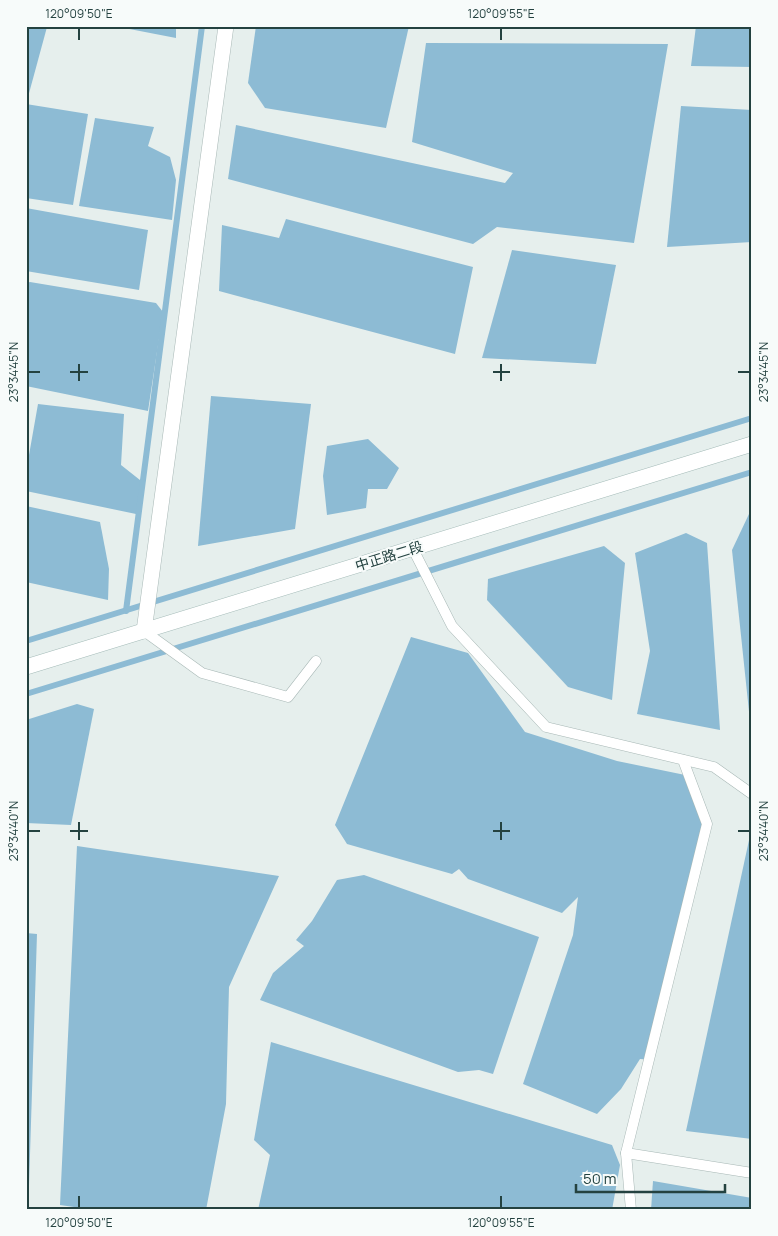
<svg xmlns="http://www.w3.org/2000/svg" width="778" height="1236" viewBox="0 0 778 1236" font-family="Manrope,'Noto Sans TC',sans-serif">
  <rect width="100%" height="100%" fill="#e6efed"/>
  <g fill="#8dbbd4">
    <polygon points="26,26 47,27 28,97 26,96"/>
    <polygon points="114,26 176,26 176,38"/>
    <polygon points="256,26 409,26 386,128 265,108 248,83"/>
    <polygon points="696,26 752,26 752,67 691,66"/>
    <polygon points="426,43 668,44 634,243 497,227 473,244 228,179 236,125 505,183 513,173 412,142"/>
    <polygon points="26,104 88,114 73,205 26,198"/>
    <polygon points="681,106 752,110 752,242 667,247"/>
    <polygon points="95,118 154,127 148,146 170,157 176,180 172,220 79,206"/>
    <polygon points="26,208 148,230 139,290 26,271"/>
    <polygon points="286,219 473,267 455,354 219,291 222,225 279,238"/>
    <polygon points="512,250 616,265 596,364 482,358"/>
    <polygon points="30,282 156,303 163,312 148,411 26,386 26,283"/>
    <polygon points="211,396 311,404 295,529 198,546"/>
    <polygon points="38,404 124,414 121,465 145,484 136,514 26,491 26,472"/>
    <polygon points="368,439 399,468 387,489 368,489 366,508 327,515 323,476 327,446"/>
    <polygon points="26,506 100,522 109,569 108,600 26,582"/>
    <polygon points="752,513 752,740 732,550 749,514"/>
    <polygon points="686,533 707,543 720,730 637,714 650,651 635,553"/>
    <polygon points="604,546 625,563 612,700 568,687 487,600 488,579"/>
    <polygon points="411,637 468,653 525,732 617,761 690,776 708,821 653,1060 640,1059 621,1089 597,1114 523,1084 573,935 578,897 562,913 468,879 459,869 452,874 347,844 335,825"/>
    <polygon points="77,704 94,709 71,825 26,823 26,720"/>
    <polygon points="751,831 752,831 752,1139 686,1131"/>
    <polygon points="77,846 279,876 229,987 226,1104 206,1210 95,1210 60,1205"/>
    <polygon points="364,875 539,937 493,1074 479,1070 458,1072 260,1000 273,973 304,946 296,940 312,921 337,880"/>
    <polygon points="26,933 37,934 29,1186 26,1185"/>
    <polygon points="271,1042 612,1145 620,1165 612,1210 258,1210 270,1155 254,1140"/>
    <polygon points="653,1181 752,1198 752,1210 651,1210"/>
  </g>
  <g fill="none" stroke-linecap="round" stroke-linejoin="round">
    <g stroke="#8dbbd4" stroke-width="6">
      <polyline points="126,611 202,26"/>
      <polyline points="26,641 752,418"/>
      <polyline points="26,694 752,472"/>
    </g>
    <g stroke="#a8b8b6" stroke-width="11">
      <g id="service">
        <polyline points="413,549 452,626 546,727 714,767 752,794"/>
        <polyline points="144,631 202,673 288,697 316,661"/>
        <polyline points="683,760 707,824 626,1153 752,1173"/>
        <polyline points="626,1153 631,1210"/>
      </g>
    </g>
    <g stroke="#a8b8b6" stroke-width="16">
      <polyline id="minor" points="144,631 226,26"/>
    </g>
    <g stroke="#a4bbb8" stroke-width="16">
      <polyline id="secondary" points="26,667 752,444"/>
    </g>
    <use href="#service" stroke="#fff" stroke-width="10"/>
    <use href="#minor" stroke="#fff" stroke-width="15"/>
    <use href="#secondary" stroke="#fff" stroke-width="15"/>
  </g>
  <path fill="none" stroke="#244240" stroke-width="2" d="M 79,28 L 79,40M 501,28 L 501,40M 79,364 L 79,381M 501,364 L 501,381M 28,372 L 40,372M 70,372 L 88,372M 493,372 L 510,372M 738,372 L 750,372M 79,822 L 79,840M 501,822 L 501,840M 28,831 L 40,831M 70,831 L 88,831M 493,831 L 510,831M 738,831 L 750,831M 79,1196 L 79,1208M 501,1196 L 501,1208"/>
  <g text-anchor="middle" stroke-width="4" stroke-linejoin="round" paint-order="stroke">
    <g font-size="14" fill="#244240" stroke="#f7fbfa">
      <text transform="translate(389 556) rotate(-17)" y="5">中正路二段</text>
    </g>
  </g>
  <rect width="778" height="1236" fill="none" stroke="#f7fbfa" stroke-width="55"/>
  <path d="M576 1184v8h149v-8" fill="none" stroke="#244240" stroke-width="2.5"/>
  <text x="583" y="1184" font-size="15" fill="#244240" stroke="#f7fbfa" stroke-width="4" paint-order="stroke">50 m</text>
  <rect x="28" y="28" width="722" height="1180" fill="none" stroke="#244240" stroke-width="2"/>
  <g font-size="12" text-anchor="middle" fill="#244240">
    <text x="79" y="18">120°09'50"E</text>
    <text x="501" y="18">120°09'55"E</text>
    <text transform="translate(14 372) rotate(-90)" y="4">23°34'45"N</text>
    <text transform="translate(764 372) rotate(-90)" y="4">23°34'45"N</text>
    <text transform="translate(14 831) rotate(-90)" y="4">23°34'40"N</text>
    <text transform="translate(764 831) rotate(-90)" y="4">23°34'40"N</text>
    <text x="79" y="1227">120°09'50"E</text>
    <text x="501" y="1227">120°09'55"E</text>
  </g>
</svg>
